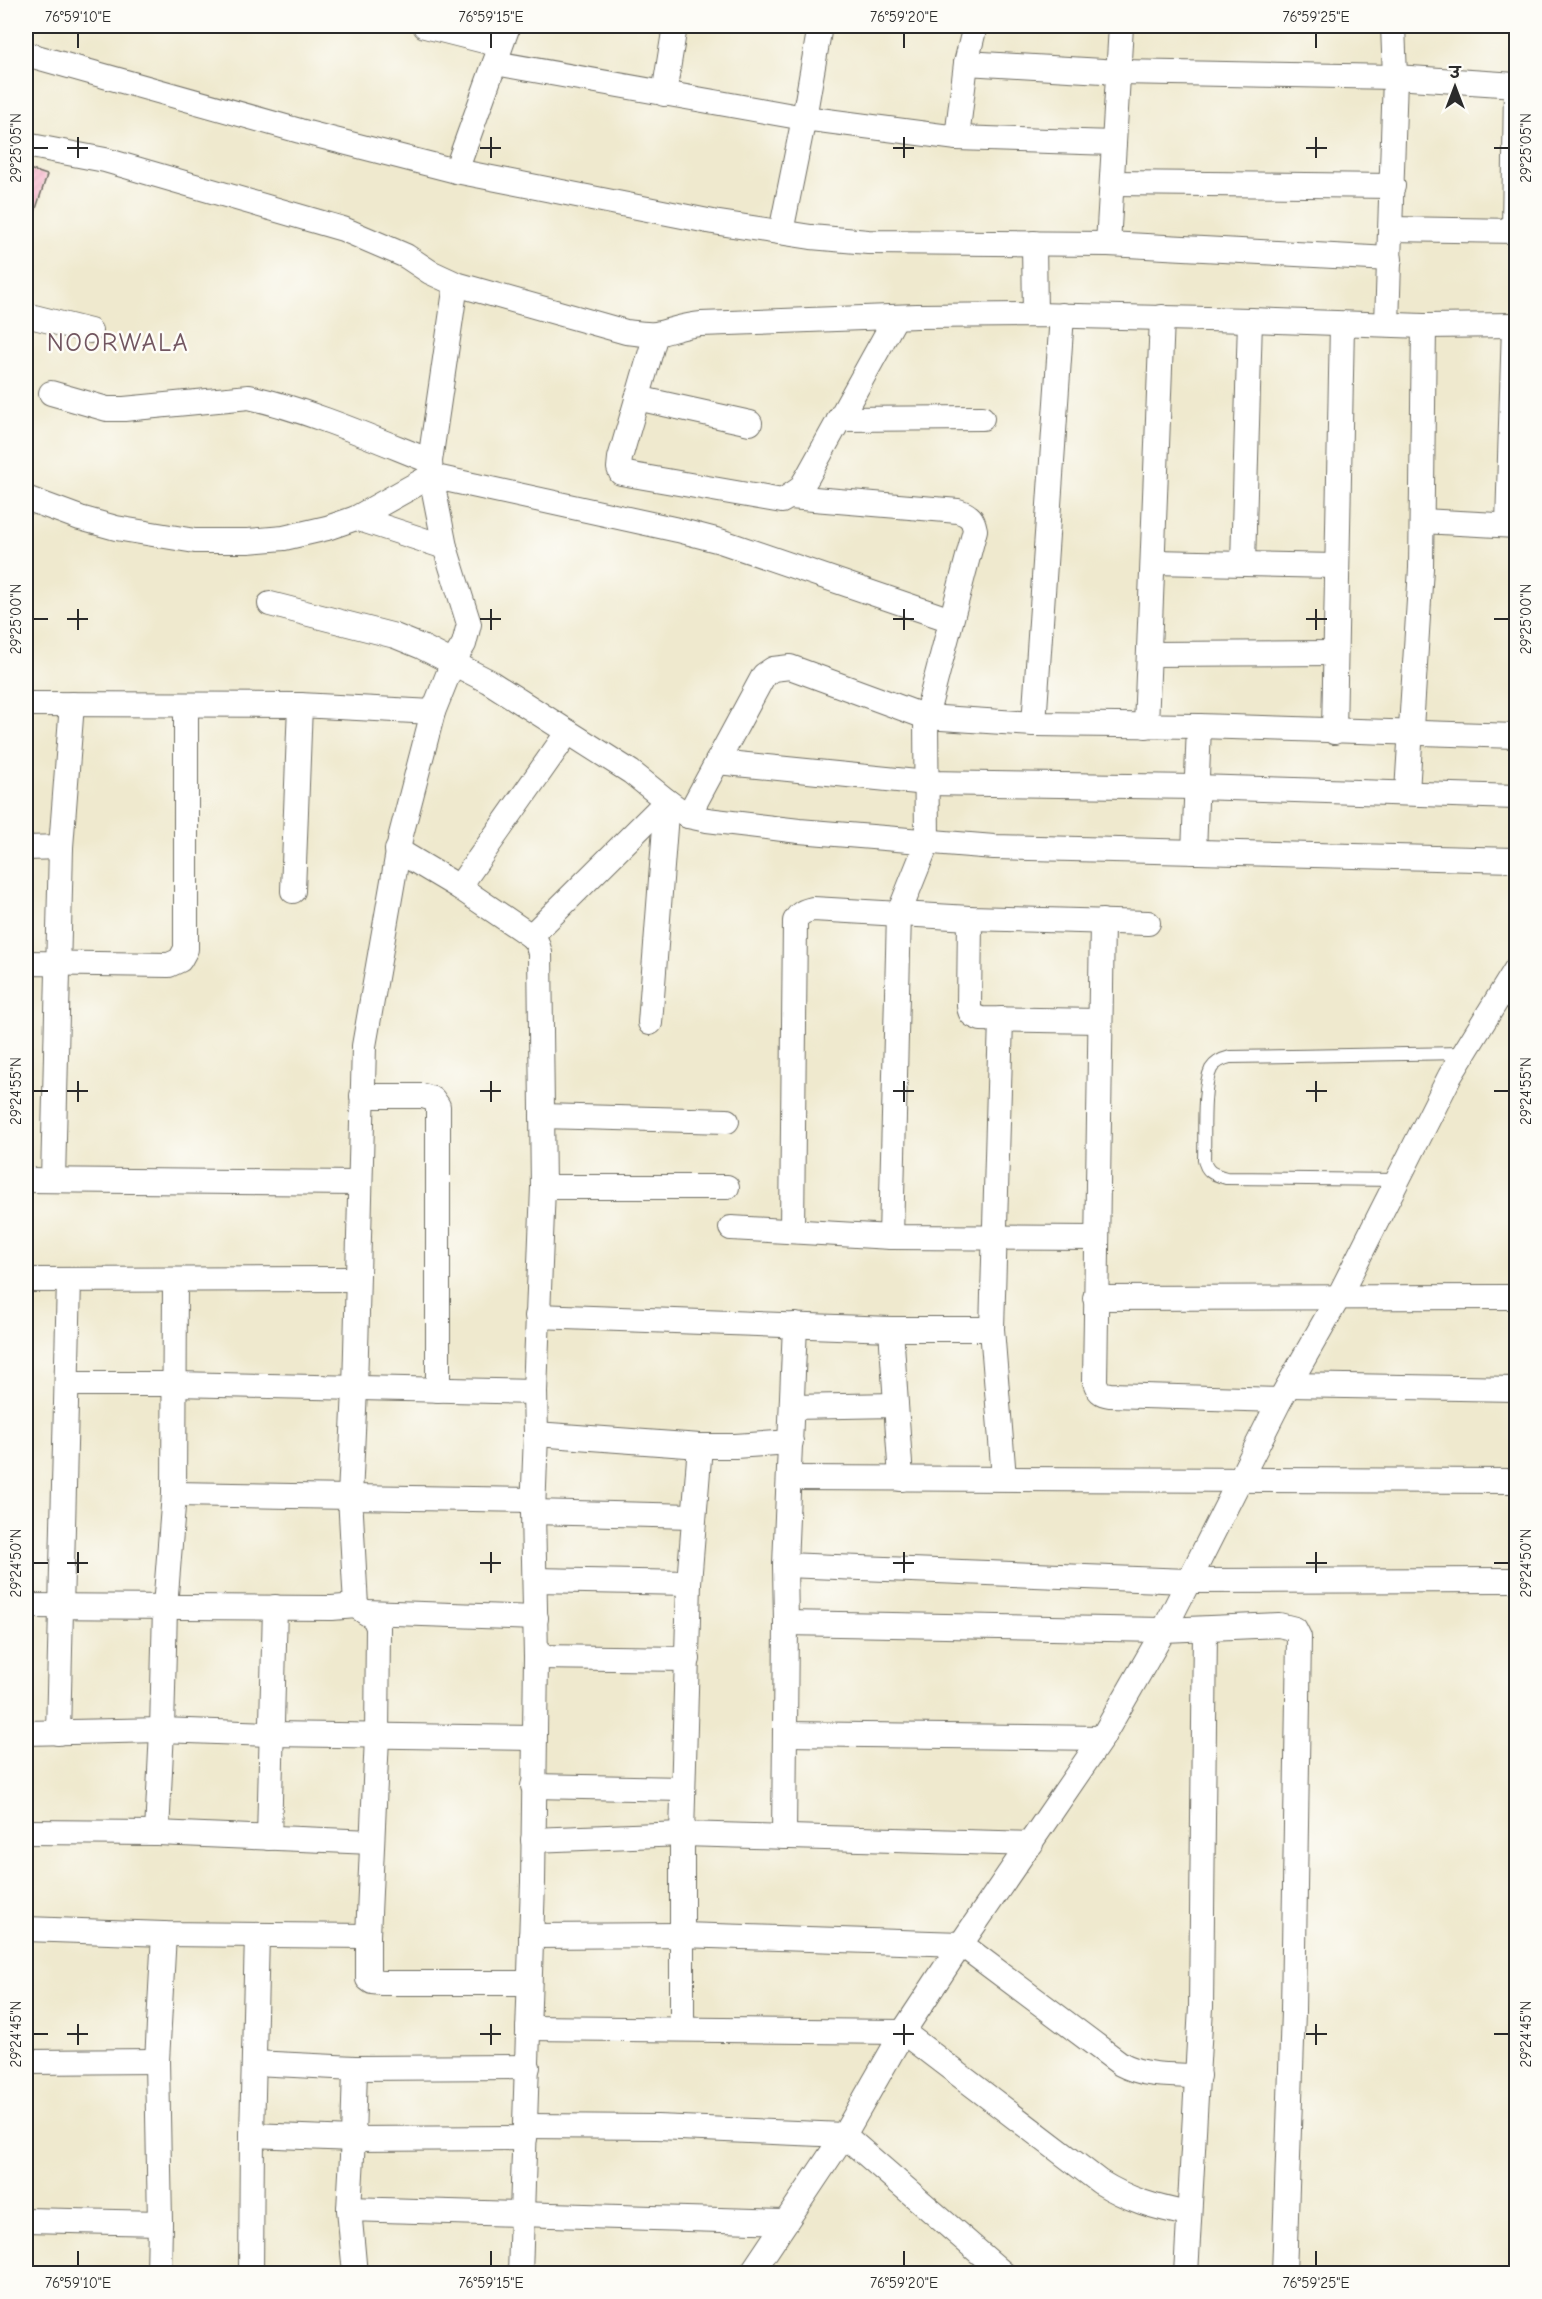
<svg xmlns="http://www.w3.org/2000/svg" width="1542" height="2299" viewBox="0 0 1542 2299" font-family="'Comic Neue','Playpen Sans Deva',sans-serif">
  <defs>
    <pattern id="building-hatch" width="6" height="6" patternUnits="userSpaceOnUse" patternTransform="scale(1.5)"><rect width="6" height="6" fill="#f7a5c3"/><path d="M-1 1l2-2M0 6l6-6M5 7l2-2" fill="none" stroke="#d48ea8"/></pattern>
  </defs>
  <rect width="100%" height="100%" fill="#fdfcf7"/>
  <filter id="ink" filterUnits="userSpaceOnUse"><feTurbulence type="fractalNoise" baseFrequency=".0167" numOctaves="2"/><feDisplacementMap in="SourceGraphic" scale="12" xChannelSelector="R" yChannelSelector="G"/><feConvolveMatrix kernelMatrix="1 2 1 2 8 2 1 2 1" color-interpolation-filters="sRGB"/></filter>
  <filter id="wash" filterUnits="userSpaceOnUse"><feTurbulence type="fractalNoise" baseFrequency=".008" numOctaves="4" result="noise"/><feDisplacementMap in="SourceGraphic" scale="24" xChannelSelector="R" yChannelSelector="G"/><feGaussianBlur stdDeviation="1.35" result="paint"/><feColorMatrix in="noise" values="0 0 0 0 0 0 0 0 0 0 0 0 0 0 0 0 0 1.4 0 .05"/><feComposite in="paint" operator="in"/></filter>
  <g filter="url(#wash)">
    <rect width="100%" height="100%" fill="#efe9ce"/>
    <g id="blocks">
      <polygon fill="url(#building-hatch)" points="26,168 47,175 29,230 26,230"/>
    </g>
  </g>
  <g filter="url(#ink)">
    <use href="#blocks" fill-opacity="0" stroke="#706e64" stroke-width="1.5"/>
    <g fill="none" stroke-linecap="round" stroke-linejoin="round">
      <g stroke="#706e64" stroke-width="14">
        <path id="lane" d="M 1398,1180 L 1226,1178 C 1213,1174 1206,1172 1204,1159 C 1205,1137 1202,1087 1211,1069 C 1215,1062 1222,1059 1230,1057 L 1463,1053"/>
      </g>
      <g stroke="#706e64" stroke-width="26">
        <g id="street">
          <polyline points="425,26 500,45"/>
          <polyline points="26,54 300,131 456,171 713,222 811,237 868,242 1108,244 1390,259"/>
          <polyline points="495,63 804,118 957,138 1114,143"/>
          <polyline points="966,63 1120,72 1395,77 1516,85"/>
          <polyline points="664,94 675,26"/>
          <polyline points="957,138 966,63 975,26"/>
          <path d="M 26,145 L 105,160 L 343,229 L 406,256 L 430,272 L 456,284 L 626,332 C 635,333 646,335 656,334 C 671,331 685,325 701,324 L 917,316 L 1035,315 L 1250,320 L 1424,326 L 1516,325"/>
          <polyline points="456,171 508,26"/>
          <polyline points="1112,183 1393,186"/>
          <polyline points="1391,229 1516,231"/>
          <polyline points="1514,231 1516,85"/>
          <polyline points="781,232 804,118 820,26"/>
          <polyline points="1034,243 1035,315"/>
          <polyline points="1108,244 1121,26"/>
          <polyline points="26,315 90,331"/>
          <polyline points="1387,324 1395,77 1393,26"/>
          <polyline points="656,334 620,458 619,468 621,473 782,501 800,489 808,476 896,317"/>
          <path d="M 51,393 L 107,409 L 124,409 L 249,397 C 311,411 372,438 430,461"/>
          <polyline points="637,398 750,423"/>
          <polyline points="839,419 982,418"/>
          <path d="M 790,497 L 958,511 C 970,515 973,519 975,530 L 926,717 L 927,843 L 899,913 L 891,1237"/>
          <polyline points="26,498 80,518 116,528 195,541 248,541 284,538 327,528 356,518 445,547"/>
          <polyline points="356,518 431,476 678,530 720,541 951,620"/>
          <polyline points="1422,521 1516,526"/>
          <polyline points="1508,524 1514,325"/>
          <polyline points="1154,562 1336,566"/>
          <polyline points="1243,563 1250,320"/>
          <polyline points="270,604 395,636 422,647 488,681 631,772 667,801 650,1023"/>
          <polyline points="1149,654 1335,653"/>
          <polyline points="26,704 300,705 433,712"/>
          <polyline points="1034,724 1062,315"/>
          <polyline points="1146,726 1162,317"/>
          <polyline points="1334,732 1342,324"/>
          <polyline points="717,762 927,783 1196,787 1516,797"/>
          <polyline points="1407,792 1421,568 1424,326"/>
          <polyline points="688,816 764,675 773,669 790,667 926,717 1034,724 1199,726 1516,736"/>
          <polyline points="26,848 61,847"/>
          <polyline points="397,850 459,887 531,936 537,943 540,953 543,1187 535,1392 536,1434 533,1512 536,1657 533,1882 520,2274"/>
          <polyline points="1194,852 1199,726"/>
          <polyline points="459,887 568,732"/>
          <polyline points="293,891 300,705"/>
          <path d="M 970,918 L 969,1006 C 970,1015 973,1016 981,1019 L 1100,1021"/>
          <path d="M 1102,921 L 1095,1382 C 1098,1391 1101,1394 1110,1395 L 1280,1400"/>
          <polyline points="531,936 667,801 688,816 707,820 799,831 994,847 1516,860"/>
          <polyline points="26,963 169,965 180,960 186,949 186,705"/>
          <polyline points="1001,1019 992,1329 1004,1478"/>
          <polyline points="362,1096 423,1096 433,1099 438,1106 438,1390"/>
          <polyline points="542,1116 727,1121"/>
          <polyline points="26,1180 359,1183"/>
          <polyline points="53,1180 61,847 72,704"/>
          <polyline points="543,1187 727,1187"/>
          <polyline points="731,1228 891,1237 1096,1238"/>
          <path d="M 792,1231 L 795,921 C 799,913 804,911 813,909 L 970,918 L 1148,923"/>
          <polyline points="26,1280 357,1279"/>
          <polyline points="1095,1298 1516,1297"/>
          <polyline points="537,1316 891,1329 992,1329"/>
          <polyline points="891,1329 901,1479"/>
          <polyline points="67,1384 175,1384 535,1392"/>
          <polyline points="1289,1385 1516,1389"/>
          <polyline points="792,1407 896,1405"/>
          <polyline points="536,1434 700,1446 735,1446 791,1442"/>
          <polyline points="789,1478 1516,1481"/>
          <polyline points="174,1494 533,1500"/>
          <polyline points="533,1512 693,1516"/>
          <polyline points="785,1565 1187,1581 1516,1580"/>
          <polyline points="535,1580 689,1583"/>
          <polyline points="26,1606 332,1608 356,1606 350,1496 355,1389 364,1046 401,835 433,712 453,662 464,644 469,624 445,547 431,476 430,461 456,284"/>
          <polyline points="356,1606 374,1618 378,1627 377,1737 368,1936 368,1979 372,1982 382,1983 529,1983"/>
          <polyline points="365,1612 536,1618"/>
          <polyline points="786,1623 1164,1630 1279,1625 1295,1629 1299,1637 1293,2011 1284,2274"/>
          <polyline points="536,1657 688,1659"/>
          <polyline points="26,1733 162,1730 271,1734 534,1738"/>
          <polyline points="58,1733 69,1280"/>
          <polyline points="785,1734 1102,1738"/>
          <polyline points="533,1786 683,1789"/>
          <polyline points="26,1832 157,1833 372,1842"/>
          <polyline points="157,1833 162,1730 165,1607 174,1494 175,1280"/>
          <polyline points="784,1837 786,1623 785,1565 795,1325"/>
          <polyline points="269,1838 275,1607"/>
          <polyline points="533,1840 682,1834 1031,1844"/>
          <polyline points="26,1929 164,1934 368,1936"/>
          <path d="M 531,1936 L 682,1935 L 961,1944 L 1121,2064 C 1145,2077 1172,2075 1198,2076"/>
          <path d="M 528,2028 L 903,2032 L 1100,2182 C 1129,2200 1154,2207 1188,2214"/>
          <polyline points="682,2029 682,1834 689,1583 700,1446"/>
          <polyline points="26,2062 157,2061"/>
          <polyline points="254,2063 355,2068 528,2067"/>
          <polyline points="525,2126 657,2127 844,2135 1004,2274"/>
          <polyline points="252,2135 353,2139 525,2138"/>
          <polyline points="349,2209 353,2139 355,2068"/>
          <polyline points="26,2220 160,2223"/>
          <polyline points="159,2274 160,2223 157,2061 164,1934"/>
          <polyline points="251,2274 252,2135 257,1935"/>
          <polyline points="355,2274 349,2209 784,2222"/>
          <polyline points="751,2274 844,2135 903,2032 961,1944 1102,1738 1164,1630 1280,1400 1338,1298 1450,1076 1516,969"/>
          <polyline points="1186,2274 1201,2007 1205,1629"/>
        </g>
      </g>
      <use href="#lane" stroke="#fff" stroke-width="12"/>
      <use href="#street" stroke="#fff" stroke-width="24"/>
    </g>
  </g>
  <path fill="none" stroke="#2b2b2b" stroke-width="2" d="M 78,33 L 78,48M 491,33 L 491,48M 904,33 L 904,48M 1316,33 L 1316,48M 78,137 L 78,158M 491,137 L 491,158M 904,137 L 904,158M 1316,137 L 1316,158M 33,148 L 48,148M 67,148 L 88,148M 480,148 L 501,148M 893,148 L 914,148M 1306,148 L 1327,148M 1494,148 L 1509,148M 78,609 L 78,630M 491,609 L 491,630M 904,609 L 904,630M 1316,609 L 1316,630M 33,619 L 48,619M 67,619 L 88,619M 480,619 L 501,619M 893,619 L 914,619M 1306,619 L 1327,619M 1494,619 L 1509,619M 78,1081 L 78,1102M 491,1081 L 491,1102M 904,1081 L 904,1102M 1316,1081 L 1316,1102M 33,1091 L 48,1091M 67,1091 L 88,1091M 480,1091 L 501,1091M 893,1091 L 914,1091M 1306,1091 L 1327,1091M 1494,1091 L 1509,1091M 78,1552 L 78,1573M 491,1552 L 491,1573M 904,1552 L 904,1573M 1316,1552 L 1316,1573M 33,1563 L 48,1563M 67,1563 L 88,1563M 480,1563 L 501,1563M 893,1563 L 914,1563M 1306,1563 L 1327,1563M 1494,1563 L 1509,1563M 78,2024 L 78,2045M 491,2024 L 491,2045M 904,2024 L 904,2045M 1316,2024 L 1316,2045M 33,2034 L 48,2034M 67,2034 L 88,2034M 480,2034 L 501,2034M 893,2034 L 914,2034M 1306,2034 L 1327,2034M 1494,2034 L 1509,2034M 78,2251 L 78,2266M 491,2251 L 491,2266M 904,2251 L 904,2266M 1316,2251 L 1316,2266"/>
  <g text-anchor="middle" stroke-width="5" stroke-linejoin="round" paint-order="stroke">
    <g font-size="26" letter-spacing="1.5" fill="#725660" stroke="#fdfcf7">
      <text x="118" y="351">NOORWALA</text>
    </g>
  </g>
  <rect width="1542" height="2299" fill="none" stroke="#fdfcf7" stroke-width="66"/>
  <g transform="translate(1455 87)" stroke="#fdfcf7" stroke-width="4.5" paint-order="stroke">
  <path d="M0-4.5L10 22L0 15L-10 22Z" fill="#2b2b2b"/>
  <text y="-9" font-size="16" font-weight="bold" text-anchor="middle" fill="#2b2b2b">उ</text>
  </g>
  <rect x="33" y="33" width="1476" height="2233" fill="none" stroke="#2b2b2b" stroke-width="2"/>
  <g font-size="15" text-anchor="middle" fill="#2b2b2b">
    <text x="78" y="22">76°59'10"E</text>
    <text x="491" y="22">76°59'15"E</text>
    <text x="904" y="22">76°59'20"E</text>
    <text x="1316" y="22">76°59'25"E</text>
    <text transform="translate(16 148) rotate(-90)" y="5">29°25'05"N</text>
    <text transform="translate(1526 148) rotate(-90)" y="5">29°25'05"N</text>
    <text transform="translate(16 619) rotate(-90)" y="5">29°25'00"N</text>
    <text transform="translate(1526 619) rotate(-90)" y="5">29°25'00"N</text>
    <text transform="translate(16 1091) rotate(-90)" y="5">29°24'55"N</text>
    <text transform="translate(1526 1091) rotate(-90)" y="5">29°24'55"N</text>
    <text transform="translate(16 1563) rotate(-90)" y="5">29°24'50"N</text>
    <text transform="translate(1526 1563) rotate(-90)" y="5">29°24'50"N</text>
    <text transform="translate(16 2034) rotate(-90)" y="5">29°24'45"N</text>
    <text transform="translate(1526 2034) rotate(-90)" y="5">29°24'45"N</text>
    <text x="78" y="2288">76°59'10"E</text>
    <text x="491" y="2288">76°59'15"E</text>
    <text x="904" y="2288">76°59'20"E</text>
    <text x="1316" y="2288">76°59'25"E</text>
  </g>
</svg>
